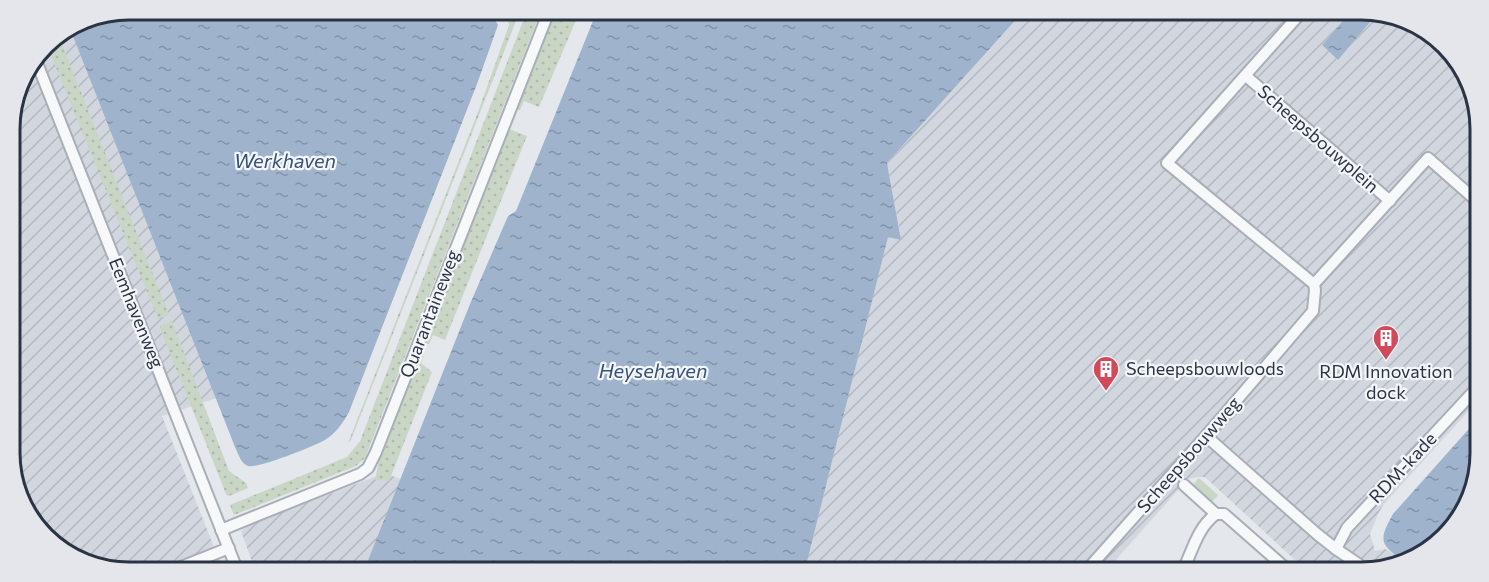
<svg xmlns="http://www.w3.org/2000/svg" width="1489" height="582" viewBox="0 0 1489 582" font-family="Commissioner,sans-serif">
  <defs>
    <pattern id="industrial-furrows" width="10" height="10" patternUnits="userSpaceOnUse" patternTransform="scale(1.5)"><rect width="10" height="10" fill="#d2d6de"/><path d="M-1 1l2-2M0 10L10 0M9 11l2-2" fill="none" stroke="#b4b8c0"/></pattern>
    <pattern id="grass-dots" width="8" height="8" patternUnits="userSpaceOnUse" patternTransform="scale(1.5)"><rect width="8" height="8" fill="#c9d6c5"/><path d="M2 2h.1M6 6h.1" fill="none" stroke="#adb8ab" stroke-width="1.8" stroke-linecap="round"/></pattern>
    <pattern id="water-ripples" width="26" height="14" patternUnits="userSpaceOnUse" patternTransform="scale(1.5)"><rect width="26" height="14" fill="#9fb4cc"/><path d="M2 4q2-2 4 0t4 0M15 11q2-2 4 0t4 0" fill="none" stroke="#8293a7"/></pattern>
  </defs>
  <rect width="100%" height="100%" fill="#e4e7ec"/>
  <g fill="url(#industrial-furrows)">
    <polygon points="1021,14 1348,15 1322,45 1338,60 1376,15 1400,15 1455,55 1479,112 1475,404 1384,504 1378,514 1370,534 1375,551 1386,549 1402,560 1368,573 1308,572 1205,477 1198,477 1188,479 1106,571 805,570 888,236 901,239 887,163"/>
    <polygon points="98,15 238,391 162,416 222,567 89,567 38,532 11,477 9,120 21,75 49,39 83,18"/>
    <polygon points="385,473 408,482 375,568 254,567 241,531 253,523"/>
  </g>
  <g fill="url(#grass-dots)">
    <polygon points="504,11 520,11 351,440 348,443 478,112 507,31 509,25"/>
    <polygon points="527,11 541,11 365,458 356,466 234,515 230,505 347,457 360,441"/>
    <polygon points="555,11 580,11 539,107 524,101 520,110 516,109"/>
    <polygon points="58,34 169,315 158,319 46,43"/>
    <polygon points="509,129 527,136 445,340 433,335 429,344 425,344"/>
    <polygon points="172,321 229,471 246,483 248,488 229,496 226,494 160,328 160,326"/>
    <polygon points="421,352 424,354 421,363 432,372 389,481 375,480 380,456"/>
  </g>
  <polygon fill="#c9d6c5" points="1199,478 1218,495 1210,504 1191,487"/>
  <g fill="url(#water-ripples)">
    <path d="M 128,9 L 487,11 L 491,13 L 498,25 L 477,84 L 349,412 C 343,423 336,433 325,440 C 315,446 257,469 248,466 C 241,464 238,453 235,447 L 69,26 L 83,18 Z"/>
    <polygon points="597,11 1021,14 887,163 901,240 888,237 805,570 365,568 470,304 508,216 516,211"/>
    <polygon points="1348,15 1376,15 1338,60 1322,45"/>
    <path d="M 1475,422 L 1474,493 L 1433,549 L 1402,560 C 1379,544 1379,539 1393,514 Z"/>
  </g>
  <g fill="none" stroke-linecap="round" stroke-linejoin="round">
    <g stroke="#a9aeb7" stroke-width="14">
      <g id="minor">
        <polyline points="35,58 236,567"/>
        <polyline points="1246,76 1390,201"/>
        <polyline points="1314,284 1428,158 1478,202"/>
        <polyline points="1206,436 1317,534 1336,549 1370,572"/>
        <polyline points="1184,485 1216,514 1224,514 1290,572"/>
        <polyline points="221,530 360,474 368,468 376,452 549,11"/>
        <polyline points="1336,549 1347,528 1475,390"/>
        <polyline points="181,567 229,548"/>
        <polyline points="1086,571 1206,436 1313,311 1315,290 1314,284 1167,163 1299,15"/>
        <path d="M 1186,572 L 1185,566 C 1193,548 1199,526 1216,514"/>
      </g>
    </g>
    <use href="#minor" stroke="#f7f8fa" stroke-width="10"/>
  </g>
  <defs>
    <g id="building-pin" transform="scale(1.35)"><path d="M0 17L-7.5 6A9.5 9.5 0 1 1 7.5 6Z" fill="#d1495b" stroke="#f4f6f9"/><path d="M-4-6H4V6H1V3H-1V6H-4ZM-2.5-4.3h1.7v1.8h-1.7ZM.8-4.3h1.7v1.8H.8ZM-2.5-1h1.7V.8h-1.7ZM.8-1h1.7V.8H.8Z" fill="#fff"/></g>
  </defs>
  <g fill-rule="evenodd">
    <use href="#building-pin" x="1386" y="338"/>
    <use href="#building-pin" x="1106" y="369"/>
  </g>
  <g text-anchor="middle" stroke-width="4.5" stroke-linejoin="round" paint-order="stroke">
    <g font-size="18" fill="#2b3445" stroke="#f4f6f9">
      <text transform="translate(1318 139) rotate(41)" y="6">Scheepsbouwplein</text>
      <text transform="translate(136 313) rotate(68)" y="6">Eemhavenweg</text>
      <text transform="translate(430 314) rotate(-69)" y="6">Quarantaineweg</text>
      <text transform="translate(1189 455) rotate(-49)" y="6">Scheepsbouwweg</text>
      <text transform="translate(1403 468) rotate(-47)" y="6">RDM-kade</text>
    </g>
    <g font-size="18" fill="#2b3445" stroke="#f4f6f9" text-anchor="start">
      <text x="1126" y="375">Scheepsbouwloods</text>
      <text x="1386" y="378" text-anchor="middle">RDM Innovation<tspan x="1386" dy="21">dock</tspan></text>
    </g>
    <g font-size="20" font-style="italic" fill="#34527a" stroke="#f4f6f9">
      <text x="285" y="168">Werkhaven</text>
      <text x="653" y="378">Heysehaven</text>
    </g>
  </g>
  <path d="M0 0H1489V582H0ZM129 20H1361A109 109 0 0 1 1470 129V453A109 109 0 0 1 1361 562H129A109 109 0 0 1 20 453V129A109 109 0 0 1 129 20Z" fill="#e4e6eb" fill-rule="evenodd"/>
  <path fill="none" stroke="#2b3445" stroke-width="3" d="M129 20H1361A109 109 0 0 1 1470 129V453A109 109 0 0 1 1361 562H129A109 109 0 0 1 20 453V129A109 109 0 0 1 129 20Z"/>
</svg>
